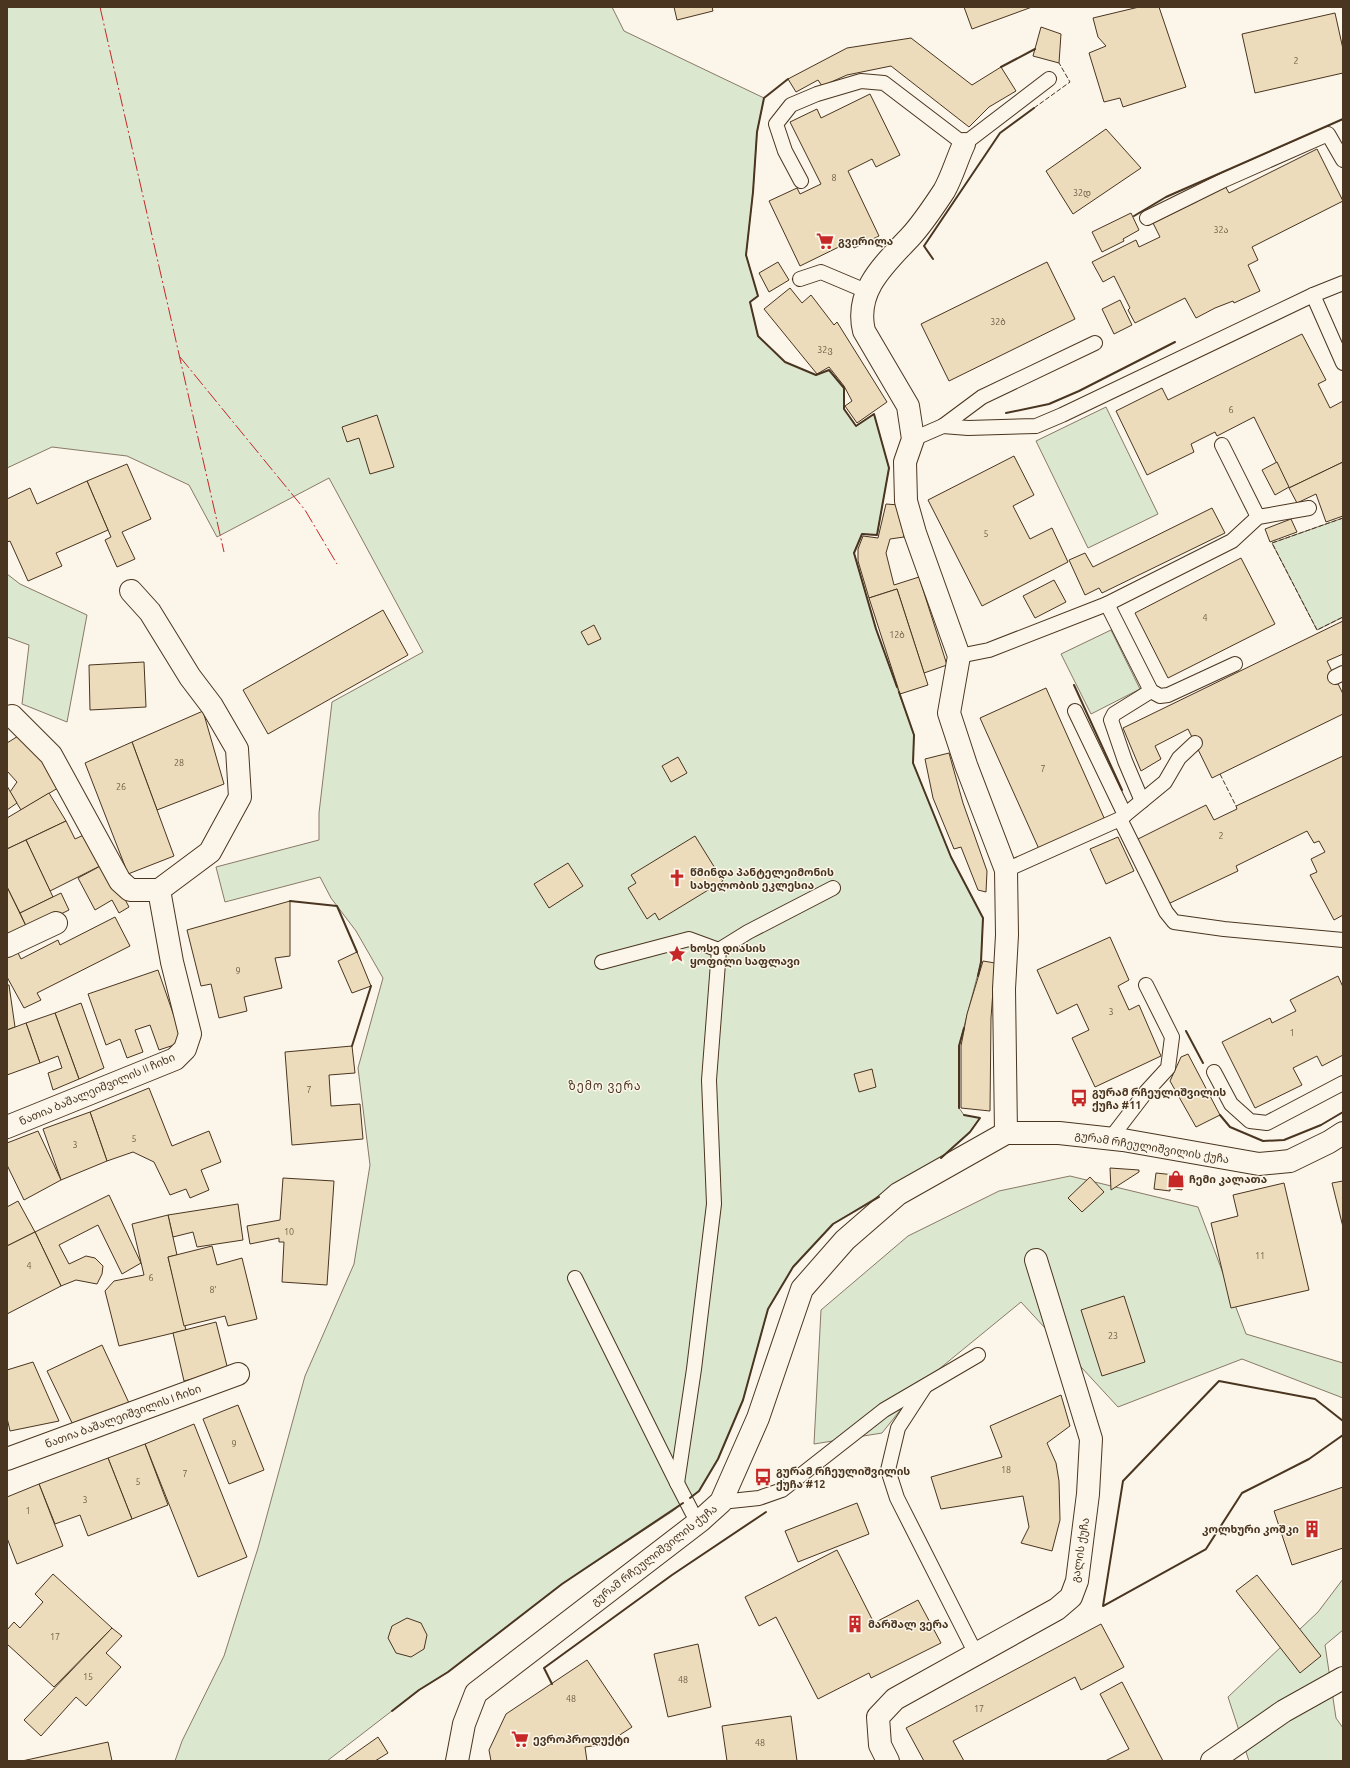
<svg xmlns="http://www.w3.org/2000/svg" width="1350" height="1768" viewBox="0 0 1350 1768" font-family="Ubuntu,'Noto Sans Georgian',sans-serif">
  <rect width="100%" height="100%" fill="#fbf6e9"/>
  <g fill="#dce7d0" stroke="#887966">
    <polygon points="7,7 612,7 624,31 764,98 757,132 753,192 746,255 758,296 750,302 758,336 785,362 816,375 829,370 844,388 844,409 856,426 874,414 889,468 877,535 862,534 854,553 876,629 914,735 913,763 951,857 983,918 981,962 959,1046 959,1108 964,1115 980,1118 970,1132 942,1157 833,1224 793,1267 768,1309 743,1400 718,1459 699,1491 673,1511 562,1584 448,1672 419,1690 327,1761 175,1761 182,1741 224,1656 258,1548 305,1376 354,1264 370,1165 358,1068 383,978 356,931 331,898 320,877 225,902 216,867 319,840 319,813 332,702 423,652 329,478 217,537 189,485 127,456 52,447 7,468"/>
    <polygon points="1106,407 1158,514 1088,548 1036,441"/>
    <polygon points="1343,518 1343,617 1317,630 1272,543"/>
    <polygon points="7,574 20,584 87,615 67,722 22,704 29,645 7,637"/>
    <polygon points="1111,630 1140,689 1091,714 1061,654"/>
    <polygon points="1070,1176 1198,1207 1246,1334 1343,1363 1343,1398 1242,1359 1118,1407 1021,1302 922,1383 882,1433 814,1444 821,1310 908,1236 999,1191"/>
    <polygon points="1343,1579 1343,1630 1325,1645 1336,1718 1343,1728 1343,1761 1249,1761 1228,1697 1318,1612"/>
  </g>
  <g fill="#ecdcbc" stroke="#4a3520">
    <polygon points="674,7 712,7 713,11 677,20"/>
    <polygon points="964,7 1032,7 972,29"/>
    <polygon points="1139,7 1159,7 1186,87 1123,107 1120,98 1104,102 1089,53 1106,46 1098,37 1093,18"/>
    <polygon points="1335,13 1343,49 1343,73 1255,93 1242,34"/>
    <polygon points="1041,27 1061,34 1059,63 1033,56"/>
    <polygon points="911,38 972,85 1001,67 1016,91 989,107 969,127 891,66 847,75 822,86 818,80 796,92 788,79 847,48"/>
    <polygon points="870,94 900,155 876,167 872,159 848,171 879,236 854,248 851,241 800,266 769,201 797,188 800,194 821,184 790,122 817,109 821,118"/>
    <polygon points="1106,129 1141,168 1073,214 1046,171"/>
    <polygon points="1317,149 1343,201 1252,247 1258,260 1248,265 1260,291 1234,303 1233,301 1215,308 1196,318 1185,298 1135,323 1128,310 1130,308 1114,276 1103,282 1092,262 1136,240 1139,247 1160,237 1153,223 1198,201 1197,198 1224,184 1229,193"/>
    <polygon points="1131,213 1139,230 1123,239 1124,241 1102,252 1092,232"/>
    <polygon points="778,262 789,280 769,292 759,273"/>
    <polygon points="1047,262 1075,319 949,381 921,324"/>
    <polygon points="790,288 802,303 811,295 834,325 837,322 887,402 857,423 845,406 852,401 844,386 829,367 817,374 764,309"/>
    <polygon points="1120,300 1132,325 1114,334 1102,309"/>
    <polygon points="1302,334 1326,380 1318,384 1330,408 1343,401 1343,462 1289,488 1254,417 1217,436 1215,432 1191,444 1194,452 1147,475 1116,411 1162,388 1168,400"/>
    <polygon points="377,415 394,467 370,474 359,438 347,442 342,427"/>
    <polygon points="1014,456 1034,495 1013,506 1030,539 1052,528 1068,562 982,606 928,500"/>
    <polygon points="1277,462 1289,487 1275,495 1262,470"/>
    <polygon points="1343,462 1343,516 1326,522 1316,494 1297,503 1289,488"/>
    <polygon points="127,464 151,519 122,532 135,559 117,567 105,540 111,537 87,481"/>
    <polygon points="87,481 108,530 56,553 62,566 28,581 10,541 7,542 7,499 30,488 37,504"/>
    <polygon points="886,504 899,505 904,537 890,539 886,553 894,585 919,577 947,665 924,673 897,589 869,598 858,561 858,549 863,536 878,538"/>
    <polygon points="1212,508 1225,533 1102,593 1099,588 1085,595 1069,560 1085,553 1093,567"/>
    <polygon points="1291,519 1297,532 1270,542 1265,529"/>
    <polygon points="1241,558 1275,624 1168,678 1135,613"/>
    <polygon points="1054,580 1066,602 1035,618 1023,596"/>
    <polygon points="897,589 928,685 900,694 869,598"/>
    <polygon points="383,610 408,655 268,734 243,690"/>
    <polygon points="1343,621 1343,654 1327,661 1343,694 1343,714 1212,778 1188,729 1155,746 1161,759 1141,771 1123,728"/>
    <polygon points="594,625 601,639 588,645 581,632"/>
    <polygon points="144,662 146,707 90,710 89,665"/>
    <polygon points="1046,688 1105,820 1039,849 980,718"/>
    <polygon points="203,711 224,784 157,810 132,742"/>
    <polygon points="23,733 63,785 21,810 10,792 17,782 7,771 7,743"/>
    <polygon points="132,742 174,856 128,874 85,763"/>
    <polygon points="949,753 963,803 987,871 986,892 978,890 961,847 954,849 933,798 925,759"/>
    <polygon points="1343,756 1343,915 1334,920 1310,875 1317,872 1311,859 1325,852 1319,841 1314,843 1307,831 1236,866 1238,871 1168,904 1136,840 1206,805 1214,820 1237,809 1236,806"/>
    <polygon points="678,757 687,773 671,782 662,766"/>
    <polygon points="7,786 17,803 7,810"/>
    <polygon points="49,793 66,821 7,849 7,818"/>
    <polygon points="66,821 75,839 90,832 106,863 50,891 26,840"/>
    <polygon points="695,836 723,881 659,920 655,913 647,919 628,888 636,883 631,875"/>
    <polygon points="1118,837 1134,871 1106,884 1090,849"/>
    <polygon points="26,840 53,897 20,913 7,887 7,849"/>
    <polygon points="106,863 129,907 119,913 112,900 95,910 78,878"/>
    <polygon points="568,863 583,886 549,908 534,884"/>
    <polygon points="7,887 28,930 7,940"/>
    <polygon points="61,893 69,910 28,930 20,913"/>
    <polygon points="290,901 290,956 275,958 282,988 244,997 247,1011 219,1018 211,984 201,986 187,930"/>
    <polygon points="115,917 130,946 37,993 41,1000 24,1008 7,977 7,956 17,951 21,959 58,940 60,945"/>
    <polygon points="1110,937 1129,980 1118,986 1129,1010 1139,1005 1161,1056 1095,1087 1072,1038 1089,1030 1077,1004 1057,1014 1037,970"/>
    <polygon points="357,952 371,986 352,993 338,961"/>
    <polygon points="983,961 995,963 991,1018 990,1111 961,1108 961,1046 967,1014"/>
    <polygon points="158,970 183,1042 159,1050 150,1025 135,1030 143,1052 127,1058 120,1039 106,1045 88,994"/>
    <polygon points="1338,976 1343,987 1343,1055 1322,1066 1317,1056 1293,1068 1302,1085 1255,1108 1222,1042 1270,1018 1272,1023 1296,1011 1290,1000"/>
    <polygon points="7,985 9,985 15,1027 7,1030"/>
    <polygon points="81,1003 104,1068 79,1079 55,1013"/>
    <polygon points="55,1013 79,1079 53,1090 48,1073 62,1068 58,1056 40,1063 26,1023"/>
    <polygon points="26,1023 40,1063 7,1075 7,1030"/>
    <polygon points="352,1046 355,1073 329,1075 331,1106 360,1104 363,1139 292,1145 285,1052"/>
    <polygon points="1188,1054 1220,1115 1196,1127 1170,1081 1181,1057"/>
    <polygon points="872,1069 876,1087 859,1092 854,1074"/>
    <polygon points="149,1088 172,1146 209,1131 221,1162 201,1170 209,1190 190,1198 186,1189 170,1195 154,1162 133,1152 107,1161 90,1112"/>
    <polygon points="90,1112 107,1161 61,1180 43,1129"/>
    <polygon points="38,1131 61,1180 24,1200 7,1165 7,1143"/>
    <polygon points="1110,1168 1139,1170 1139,1172 1111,1190"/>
    <polygon points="1156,1173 1184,1176 1182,1190 1170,1188 1170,1191 1154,1189"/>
    <polygon points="1090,1177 1104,1192 1082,1212 1068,1198"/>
    <polygon points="283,1178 334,1181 327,1285 282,1282 284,1242 279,1242 279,1238 250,1244 247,1226 280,1220"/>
    <polygon points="1343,1181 1343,1227 1332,1183"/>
    <polygon points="1284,1183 1309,1290 1231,1308 1211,1223 1238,1216 1233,1195"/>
    <polygon points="109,1195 141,1263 122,1274 98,1225 59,1245 69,1264 86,1256 95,1258 103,1266 102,1274 97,1284 76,1280 61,1286 35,1232"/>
    <polygon points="18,1201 35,1232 7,1246 7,1207"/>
    <polygon points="238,1204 243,1240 197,1247 193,1232 173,1237 168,1215"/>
    <polygon points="168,1215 177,1255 168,1257 186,1330 119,1346 105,1291 114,1281 144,1275 132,1224"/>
    <polygon points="35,1232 61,1286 7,1314 7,1246"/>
    <polygon points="212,1246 217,1265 242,1258 257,1319 228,1326 225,1316 184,1326 168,1257"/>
    <polygon points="1124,1296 1145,1362 1102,1376 1081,1310"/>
    <polygon points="216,1322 228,1370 184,1381 173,1333"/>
    <polygon points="102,1345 129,1403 75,1429 47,1371"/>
    <polygon points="33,1362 59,1421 10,1431 7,1418 7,1370"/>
    <polygon points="1061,1395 1070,1426 1047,1443 1056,1463 1059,1481 1060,1520 1052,1551 1021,1543 1029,1527 1023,1496 941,1509 931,1477 1002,1457 990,1426"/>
    <polygon points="238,1405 264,1470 229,1484 203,1419"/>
    <polygon points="194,1424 247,1557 198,1577 145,1444"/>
    <polygon points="145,1444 168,1505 132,1519 108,1458"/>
    <polygon points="108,1458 132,1519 88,1536 80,1515 55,1524 39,1484"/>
    <polygon points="39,1484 63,1546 17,1564 7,1538 7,1497"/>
    <polygon points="1343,1487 1343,1548 1292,1565 1274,1511"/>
    <polygon points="857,1503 869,1534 798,1562 785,1531"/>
    <polygon points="837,1550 874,1623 918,1600 941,1643 871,1678 869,1673 818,1699 776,1617 759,1626 745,1597"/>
    <polygon points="53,1574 112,1628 54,1687 7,1644 7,1630 14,1622 20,1628 43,1602 35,1594"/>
    <polygon points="1257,1575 1321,1656 1300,1673 1236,1591"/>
    <polygon points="407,1618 421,1623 427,1635 424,1649 411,1657 396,1653 388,1638 392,1626"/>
    <polygon points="1101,1624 1124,1667 1081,1690 1075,1677 953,1741 964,1761 924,1761 906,1728"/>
    <polygon points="112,1628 122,1636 106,1653 121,1667 86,1706 76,1697 41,1736 24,1720"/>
    <polygon points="698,1644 711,1707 668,1717 654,1654"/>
    <polygon points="587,1660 632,1727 606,1744 585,1747 587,1761 491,1761 489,1750 506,1714"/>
    <polygon points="1122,1682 1163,1761 1105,1761 1129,1749 1100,1694"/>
    <polygon points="791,1716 797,1761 727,1761 722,1726"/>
    <polygon points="378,1737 388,1753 375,1761 344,1761"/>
    <polygon points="108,1742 112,1761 22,1761"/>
  </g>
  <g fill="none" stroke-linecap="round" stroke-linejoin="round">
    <g stroke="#4a3520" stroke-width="16">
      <g id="service">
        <polyline points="801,181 785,151 776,124 791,105 817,94 861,81 884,83 964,144 1049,79"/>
        <polyline points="1147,218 1224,180 1328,134 1343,160"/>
        <polyline points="800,279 821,272 866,291"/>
        <polyline points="1313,295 1343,363"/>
        <polyline points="943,426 982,397 1095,343"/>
        <polyline points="913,439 943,426 968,428 1036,426 1062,415 1313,295 1343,283"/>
        <polyline points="1222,445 1258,517"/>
        <polyline points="1107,604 1151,691 1160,696 1168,695 1235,664"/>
        <polyline points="959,656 989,650 1107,604 1232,541 1258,517 1309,508"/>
        <polyline points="1335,677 1343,673"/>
        <polyline points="1075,711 1125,815"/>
        <polyline points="1142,801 1125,761 1111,720 1114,714 1151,691"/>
        <polyline points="1120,819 1166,912 1174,922 1224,929 1343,940"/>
        <polyline points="1006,870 1120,819 1165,782 1179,758 1195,743"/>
        <polyline points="602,962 689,939 719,950"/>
        <polyline points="1214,1072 1231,1104 1250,1121 1267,1123 1343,1083"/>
        <polyline points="1110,1139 1146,1092 1168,1068 1172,1037 1146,985"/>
        <polyline points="575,1278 677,1483 692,1512 700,1521"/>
        <polyline points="924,1388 898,1428 888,1470 897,1498 976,1654"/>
        <polyline points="677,1483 694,1369 714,1204 709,1080 719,950 748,932 833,888"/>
        <polyline points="721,1502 759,1498 782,1490 884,1410 978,1355"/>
      </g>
    </g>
    <g stroke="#4a3520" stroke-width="24">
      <g id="minor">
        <path d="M 964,144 C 957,159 952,177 944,191 C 934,206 923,223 911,236 C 886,263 854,290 864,331 L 908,406 L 913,439 L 905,462 L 906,501 L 915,533 L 959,656 L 949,713 L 966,765 L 1006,870 L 1007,935 L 1004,989 L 1006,1133"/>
        <polyline points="131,591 150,612 190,677 212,706 237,749 240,797 210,852 159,890"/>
        <polyline points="12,716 51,755 120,881 130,890 159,890"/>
        <polyline points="7,946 56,923"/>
        <polyline points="7,1127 175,1059 185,1049 190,1034 172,962 159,890"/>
        <polyline points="7,1459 238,1374"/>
        <polyline points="888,1761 880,1745 878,1717 895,1699 1057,1609 1071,1597 1077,1581 1088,1494 1091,1439 1036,1260"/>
        <polyline points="1212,1761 1284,1711 1343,1678"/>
      </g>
    </g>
    <g stroke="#4a3520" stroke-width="24">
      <polyline id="tertiary" points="457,1761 464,1724 476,1693 700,1521 721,1502 758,1418 802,1289 845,1240 898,1194 1006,1133 1059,1133 1123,1140 1259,1164 1290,1161 1329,1142 1343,1133"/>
    </g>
    <use href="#service" stroke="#fbf6e9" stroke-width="14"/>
    <use href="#minor" stroke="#fbf6e9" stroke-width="22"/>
    <use href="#tertiary" stroke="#fbf6e9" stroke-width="22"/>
    <g stroke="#4a3520" stroke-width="1" stroke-dasharray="5 2" stroke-linecap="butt">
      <polyline points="1034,108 1070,82 1059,63"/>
      <polyline points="1343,518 1272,543 1317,630 1343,617"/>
      <polyline points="1220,774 1236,806"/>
    </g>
    <g stroke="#4a3520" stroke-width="2">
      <polyline points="1001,67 1035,49"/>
      <polyline points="788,79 764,98 757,132 753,192 746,255 758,296 750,302 758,336 785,362 816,375 829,370 844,388 844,409 856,426 874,414 889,468 877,535 862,534 854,553 876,629 897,687"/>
      <polyline points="1134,216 1166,197 1343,119"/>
      <polyline points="933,259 924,246 1000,133 1034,108"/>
      <polyline points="1006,413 1049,404 1079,391 1175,342"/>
      <polyline points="1074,685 1122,790"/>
      <polyline points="899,692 914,735 913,763 951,857 983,918 981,962 978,976"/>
      <polyline points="290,901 337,906 357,952"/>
      <polyline points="1186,1031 1203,1063"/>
      <polyline points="352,1046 371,986"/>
      <polyline points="959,1108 959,1046 964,1028"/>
      <polyline points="1220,1115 1230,1127 1263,1141 1284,1140 1321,1125 1343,1112"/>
      <polyline points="941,1158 970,1132 980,1118 964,1115"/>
      <polyline points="1343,1421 1315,1399 1219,1381 1123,1481 1103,1606 1206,1549 1242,1493 1309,1459 1343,1435"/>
      <polyline points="690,1498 699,1491 718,1459 743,1400 768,1309 793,1267 833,1224 879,1197"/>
      <polyline points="552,1684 544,1668 672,1575 766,1512"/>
      <polyline points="392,1711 419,1690 448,1672 562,1584 683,1503"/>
    </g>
    <g stroke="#c62828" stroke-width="1" stroke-dasharray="14 3 2 3" stroke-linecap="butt">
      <polyline points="100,7 224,552"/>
      <polyline points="180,357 305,510 337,564"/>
    </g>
  </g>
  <defs>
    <g id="supermarket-bare" transform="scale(1.38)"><path d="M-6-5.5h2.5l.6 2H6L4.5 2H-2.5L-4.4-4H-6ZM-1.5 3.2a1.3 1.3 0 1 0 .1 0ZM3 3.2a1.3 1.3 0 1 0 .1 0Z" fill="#c62828" stroke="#fbf6e9" stroke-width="2.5" paint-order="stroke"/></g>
    <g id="church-bare" transform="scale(1.38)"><path d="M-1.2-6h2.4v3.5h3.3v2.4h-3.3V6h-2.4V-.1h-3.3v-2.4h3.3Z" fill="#c62828" stroke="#fbf6e9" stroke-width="2.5" paint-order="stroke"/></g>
    <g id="sight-bare" transform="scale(1.38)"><path d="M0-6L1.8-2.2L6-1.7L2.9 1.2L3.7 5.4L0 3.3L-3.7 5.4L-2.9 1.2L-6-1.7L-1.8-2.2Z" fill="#c62828" stroke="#fbf6e9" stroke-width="2.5" paint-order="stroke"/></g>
    <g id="bus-bare" transform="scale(1.38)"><path d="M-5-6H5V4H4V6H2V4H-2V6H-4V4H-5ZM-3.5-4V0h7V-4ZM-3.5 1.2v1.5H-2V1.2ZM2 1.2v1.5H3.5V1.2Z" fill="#c62828" stroke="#fbf6e9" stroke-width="2.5" paint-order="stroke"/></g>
    <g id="shop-bare" transform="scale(1.38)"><path d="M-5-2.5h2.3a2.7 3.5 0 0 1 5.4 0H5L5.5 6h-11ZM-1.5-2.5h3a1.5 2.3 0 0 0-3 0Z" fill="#c62828" stroke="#fbf6e9" stroke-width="2.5" paint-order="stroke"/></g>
    <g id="building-bare" transform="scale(1.38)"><path d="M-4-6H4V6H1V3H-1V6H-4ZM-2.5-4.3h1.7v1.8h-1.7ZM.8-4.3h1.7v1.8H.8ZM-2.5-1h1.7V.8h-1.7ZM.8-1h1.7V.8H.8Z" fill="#c62828" stroke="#fbf6e9" stroke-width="2.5" paint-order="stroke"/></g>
  </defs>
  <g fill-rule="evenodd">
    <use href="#supermarket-bare" x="825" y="241"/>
    <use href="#church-bare" x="677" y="878"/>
    <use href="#sight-bare" x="677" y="954"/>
    <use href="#bus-bare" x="1079" y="1098"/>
    <use href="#shop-bare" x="1176" y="1179"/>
    <use href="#bus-bare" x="763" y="1477"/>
    <use href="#building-bare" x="1312" y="1529"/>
    <use href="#building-bare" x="855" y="1624"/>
    <use href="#supermarket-bare" x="520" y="1739"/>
  </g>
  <g text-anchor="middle" stroke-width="3" stroke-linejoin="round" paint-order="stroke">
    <g font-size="9" fill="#725f47">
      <text x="1296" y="64">2</text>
      <text x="834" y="181">8</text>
      <text x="1082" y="196">32დ</text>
      <text x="1221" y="233">32ა</text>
      <text x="998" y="325">32ბ</text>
      <text x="825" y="353">32ვ</text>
      <text x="1231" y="413">6</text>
      <text x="986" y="537">5</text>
      <text x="1205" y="621">4</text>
      <text x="897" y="638">12ბ</text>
      <text x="179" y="766">28</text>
      <text x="1043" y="772">7</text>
      <text x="121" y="790">26</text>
      <text x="1221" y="839">2</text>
      <text x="238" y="974">9</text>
      <text x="1111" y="1015">3</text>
      <text x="1292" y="1036">1</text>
      <text x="309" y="1093">7</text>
      <text x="134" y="1142">5</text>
      <text x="75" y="1148">3</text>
      <text x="289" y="1235">10</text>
      <text x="1260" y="1259">11</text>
      <text x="29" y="1269">4</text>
      <text x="151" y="1281">6</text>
      <text x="213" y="1293">8'</text>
      <text x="1113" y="1339">23</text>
      <text x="234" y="1447">9</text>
      <text x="1006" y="1473">18</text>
      <text x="185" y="1477">7</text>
      <text x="138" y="1485">5</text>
      <text x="85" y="1503">3</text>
      <text x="28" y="1514">1</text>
      <text x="55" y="1640">17</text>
      <text x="88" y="1680">15</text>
      <text x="683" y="1683">48</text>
      <text x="571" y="1702">48</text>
      <text x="979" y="1712">17</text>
      <text x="760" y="1746">48</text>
    </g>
    <g font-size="11" font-weight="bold" fill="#4a3520" stroke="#fbf6e9" text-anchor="start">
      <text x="838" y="245">გვირილა</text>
      <text x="690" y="876">წმინდა პანტელეიმონის<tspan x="690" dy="13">სახელობის ეკლესია</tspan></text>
      <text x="690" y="952">ხოსე დიასის<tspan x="690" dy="13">ყოფილი საფლავი</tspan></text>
      <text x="1092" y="1096">გურამ რჩეულიშვილის<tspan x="1092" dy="13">ქუჩა #11</tspan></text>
      <text x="1189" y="1183">ჩემი კალათა</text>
      <text x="776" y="1475">გურამ რჩეულიშვილის<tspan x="776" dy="13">ქუჩა #12</tspan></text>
      <text x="1299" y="1533" text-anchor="end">კოლხური კოშკი</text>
      <text x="868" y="1628">მარშალ ვერა</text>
      <text x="533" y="1743">ევროპროდუქტი</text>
    </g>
    <g font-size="11" fill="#4a3520" stroke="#fbf6e9">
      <text transform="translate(97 1089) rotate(-23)" y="4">ნათია ბაშალეიშვილის II ჩიხი</text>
      <text transform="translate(1152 1147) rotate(9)" y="4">გურამ რჩეულიშვილის ქუჩა</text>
      <text transform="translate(123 1416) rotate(-20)" y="4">ნათია ბაშალეიშვილის I ჩიხი</text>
      <text transform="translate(1080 1550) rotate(-81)" y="4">გალის ქუჩა</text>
      <text transform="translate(654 1555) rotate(-38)" y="4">გურამ რჩეულიშვილის ქუჩა</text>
    </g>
    <g font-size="12" letter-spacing="1" fill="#4a3520" stroke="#fbf6e9">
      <text x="605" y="1090">ზემო ვერა</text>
    </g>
  </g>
  <rect width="1350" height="1768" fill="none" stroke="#4a3520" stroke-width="16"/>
</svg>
